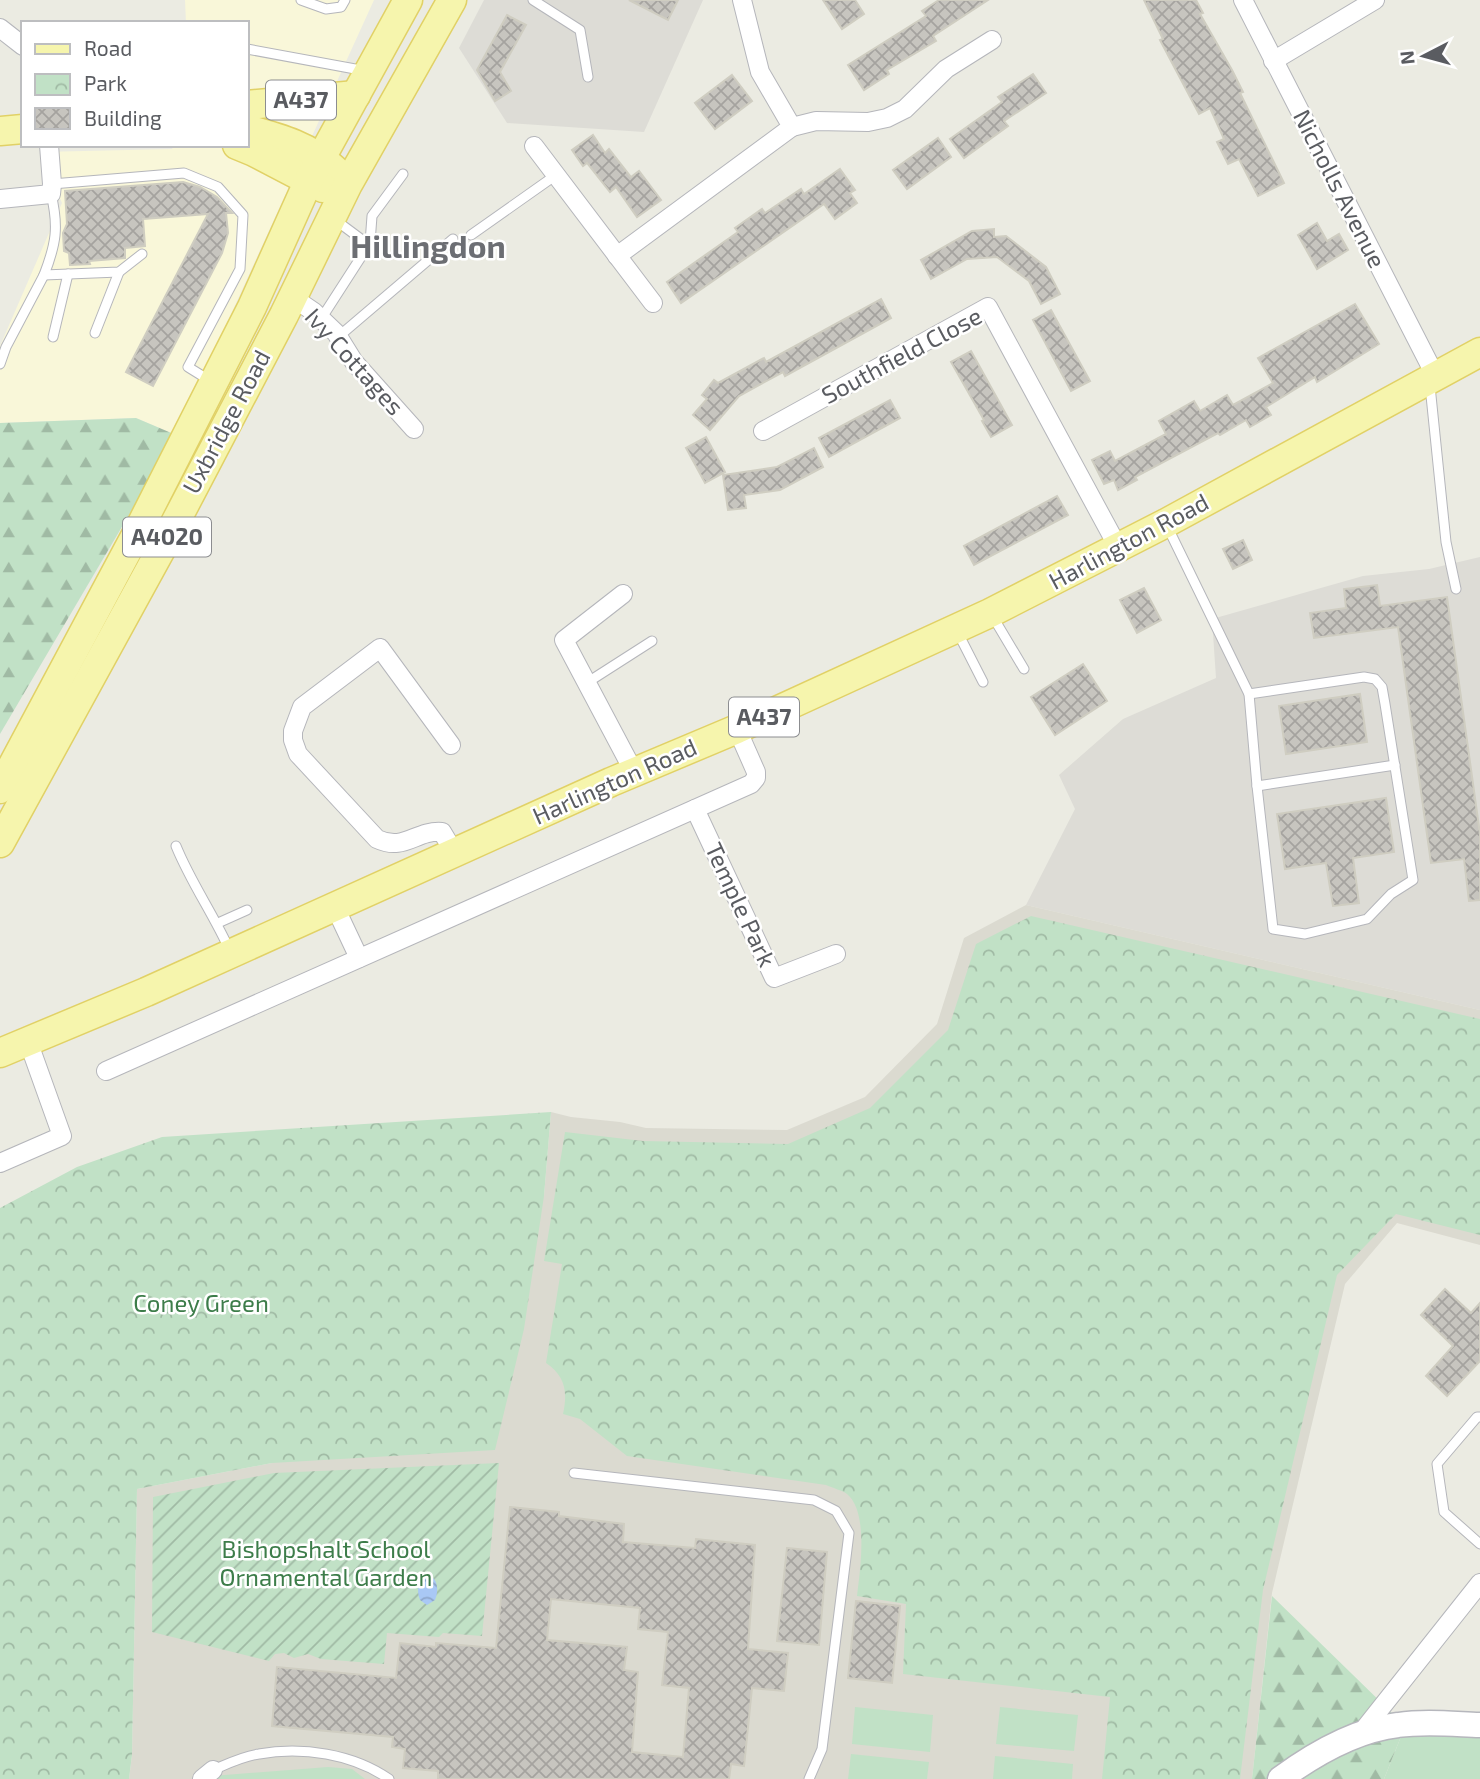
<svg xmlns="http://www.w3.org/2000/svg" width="1480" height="1779" viewBox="0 0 1480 1779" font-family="'Exo 2',sans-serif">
  <defs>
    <pattern id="forest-firs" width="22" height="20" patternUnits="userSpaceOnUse" patternTransform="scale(1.75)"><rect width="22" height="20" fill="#c1e1c6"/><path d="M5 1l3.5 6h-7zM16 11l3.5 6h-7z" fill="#a0baa4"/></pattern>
    <pattern id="park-crowns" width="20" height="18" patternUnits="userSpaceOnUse" patternTransform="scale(1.75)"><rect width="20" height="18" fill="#c1e1c6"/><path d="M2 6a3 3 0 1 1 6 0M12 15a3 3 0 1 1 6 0" fill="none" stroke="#a0baa4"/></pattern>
    <pattern id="garden-furrows" width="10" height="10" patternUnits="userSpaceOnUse" patternTransform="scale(1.75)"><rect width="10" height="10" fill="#c1e1c6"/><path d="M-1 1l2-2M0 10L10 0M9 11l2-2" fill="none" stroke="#a0baa4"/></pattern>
    <pattern id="water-waves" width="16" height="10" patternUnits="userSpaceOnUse" patternTransform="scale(1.75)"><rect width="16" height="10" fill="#a9c8f5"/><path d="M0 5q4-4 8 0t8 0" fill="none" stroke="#8da6ca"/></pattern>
    <pattern id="building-cross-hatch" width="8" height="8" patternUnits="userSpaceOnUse" patternTransform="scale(1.75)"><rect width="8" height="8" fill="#c7c5bf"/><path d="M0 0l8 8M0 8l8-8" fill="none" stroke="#a5a39f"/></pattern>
  </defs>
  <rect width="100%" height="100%" fill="#ebebe2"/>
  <polygon fill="#f9f7d9" points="185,0 374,0 176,435 136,418 0,423 0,346 62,203 40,152 172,149 174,145 247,145 247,23 186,23"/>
  <g fill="#dddcd6">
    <polygon points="484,0 703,0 644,132 507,123 459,48"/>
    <polygon points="1480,557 1480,1010 1026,905 1075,809 1059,775 1123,719 1216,678 1212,619 1363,576 1429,569"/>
  </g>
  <polygon fill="#dbdad0" points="1026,905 1480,1010 1480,1245 1397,1223 1345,1284 1272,1593 1252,1779 129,1779 132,1755 137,1489 272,1463 544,1196 551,1112 571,1117 620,1122 646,1128 787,1130 865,1097 937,1024 964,938"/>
  <g fill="#c1e1c6">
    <polygon points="855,1707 933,1715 930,1752 852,1744"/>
    <polygon points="1000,1707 1078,1715 1074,1751 996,1744"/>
    <polygon points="1406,1724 1480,1725 1480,1779 1384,1779"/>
    <polygon points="851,1754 929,1762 927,1779 848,1779"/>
    <polygon points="995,1756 1073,1764 1072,1779 993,1779"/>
    <polygon points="328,1767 352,1769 365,1779 210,1779 212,1776"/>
  </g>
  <g fill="url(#forest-firs)">
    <polygon points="136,418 176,435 0,734 0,423"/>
    <polygon points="1272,1596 1391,1712 1395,1725 1406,1724 1384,1779 1252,1779"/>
  </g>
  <g fill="url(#park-crowns)">
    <path d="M 1031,916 L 1480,1019 L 1480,1235 L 1396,1214 L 1337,1275 L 1263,1590 L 1240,1779 L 1102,1779 L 1110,1697 L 903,1674 L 906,1604 L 857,1596 C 860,1571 869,1512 847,1494 C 842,1490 832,1488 826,1485 L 627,1456 L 580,1419 L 563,1414 C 568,1391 565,1376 546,1363 L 562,1264 L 544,1261 L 565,1132 L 643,1141 L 788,1144 L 870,1108 L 948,1030 L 976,944 Z"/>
    <polygon points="551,1112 544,1196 524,1329 495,1450 272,1463 137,1489 132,1755 129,1779 0,1779 0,1208 77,1167 162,1137"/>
  </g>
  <polygon fill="url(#garden-furrows)" points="499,1463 482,1636 443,1633 439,1637 387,1633 384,1664 321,1659 308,1654 294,1658 284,1653 275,1654 269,1661 152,1632 153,1497 274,1473"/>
  <path fill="url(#water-waves)" d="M 428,1574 C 438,1579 439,1590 435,1600 L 427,1605 L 420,1600 C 416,1590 418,1579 428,1574 Z"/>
  <g fill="url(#building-cross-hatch)" stroke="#cfcdc1" stroke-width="2" fill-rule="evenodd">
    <polygon points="629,0 678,0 668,20"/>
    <polygon points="823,0 855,0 864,14 842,29"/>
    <polygon points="939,0 988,0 933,36 936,41 887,70 889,74 864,90 848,65 926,16 922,11"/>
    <polygon points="1144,0 1196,0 1203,13 1200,14 1232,70 1243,92 1240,93 1284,183 1258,196 1239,159 1228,164 1217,142 1224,139 1210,108 1199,114 1160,40 1163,39"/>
    <polygon points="507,15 526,25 500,72 511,91 495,101 477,70"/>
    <polygon points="1033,74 1046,93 1004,121 1008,126 964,158 950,139 1002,102 998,97"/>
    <polygon points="732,75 752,101 715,129 695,103"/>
    <polygon points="593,135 605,153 609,149 631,177 639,171 661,200 637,217 616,187 610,192 587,163 583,166 572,150"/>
    <polygon points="938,138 951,157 907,189 893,170"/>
    <polygon points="840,169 855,190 850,193 857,203 835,219 824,204 681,303 667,282 738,232 735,228 762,209 765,213 801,189 804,194"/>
    <polygon points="183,182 200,187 217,197 232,213 226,213 228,233 222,253 153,386 126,372 208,214 143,219 145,246 125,248 125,258 89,261 90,264 70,265 69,253 64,251 63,233 67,224 65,191"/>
    <polygon points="1317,223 1327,241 1339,234 1348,250 1317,269 1298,235"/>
    <polygon points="994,229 994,237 1006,236 1046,267 1060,294 1041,304 1029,281 997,257 967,259 931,279 921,260 972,231"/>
    <polygon points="881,299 891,318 785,376 783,372 739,396 710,430 693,415 707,399 702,395 714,380 718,383 764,358 766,362"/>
    <polygon points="1355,304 1379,344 1317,382 1315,377 1266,407 1271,415 1250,427 1246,420 1220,435 1218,433 1135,477 1137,480 1118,490 1114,480 1104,484 1092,460 1110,451 1115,461 1166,434 1159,421 1194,401 1200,411 1227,395 1233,405 1273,383 1258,358"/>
    <polygon points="1051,310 1090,381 1071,391 1033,320"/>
    <polygon points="971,351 1012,425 991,437 982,421 984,420 951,362"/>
    <polygon points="890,400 900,418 829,457 819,438"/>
    <polygon points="706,437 725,472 705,483 686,448"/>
    <polygon points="814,448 823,467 780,490 744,495 746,508 728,510 723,475 777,467"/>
    <polygon points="1057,496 1068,515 974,565 964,546"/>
    <polygon points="1243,540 1252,560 1233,569 1223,549"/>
    <polygon points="1377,585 1380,606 1447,597 1480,834 1480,900 1469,901 1464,859 1431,863 1398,627 1314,638 1310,613 1346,608 1344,589"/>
    <polygon points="1144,588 1161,620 1137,633 1120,600"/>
    <polygon points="1083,664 1107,701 1055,735 1031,697"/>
    <polygon points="1360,694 1367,742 1286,754 1279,706"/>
    <polygon points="1386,798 1394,852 1353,858 1359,903 1333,906 1326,863 1285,869 1277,814"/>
    <polygon points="1445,1289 1471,1313 1480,1303 1480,1361 1447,1396 1426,1376 1453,1346 1421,1315"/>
    <path d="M 510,1507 L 559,1512 L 559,1516 L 624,1524 L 623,1542 L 695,1548 L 696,1539 L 755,1545 L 748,1649 L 788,1653 L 784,1691 L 752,1688 L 744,1766 L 731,1764 L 729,1779 L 438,1779 L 438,1771 L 403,1768 L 405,1749 L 392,1747 L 393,1737 L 272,1726 L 277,1667 L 396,1678 L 400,1643 L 436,1647 L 436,1643 L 496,1648 ZM 551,1599 L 640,1608 L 638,1629 L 668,1632 L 662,1685 L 689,1688 L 683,1757 L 632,1752 L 638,1672 L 624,1670 L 627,1647 L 547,1640 Z"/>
    <polygon points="787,1548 827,1552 819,1645 777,1641"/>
    <polygon points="856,1601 900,1606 892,1683 848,1678"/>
  </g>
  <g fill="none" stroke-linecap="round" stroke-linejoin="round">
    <g stroke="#b5b6bb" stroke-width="11">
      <g id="lane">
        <polyline points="301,0 326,9 341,7 345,0"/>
        <polyline points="533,0 580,30 588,77"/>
        <polyline points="247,49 366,71"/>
        <polyline points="52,184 184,173 218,187 243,215 240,269 188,367 209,380"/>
        <path d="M 51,194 C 59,227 56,244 44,275 L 119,272 L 142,254"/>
        <polyline points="334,219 369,245"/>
        <polyline points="471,235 556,175"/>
        <polyline points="321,319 370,243 372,216 403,174"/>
        <polyline points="95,333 119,272"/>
        <polyline points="53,337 68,274"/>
        <polyline points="338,337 453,239"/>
        <polyline points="0,364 6,347 44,275"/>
        <polyline points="1430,386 1446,542 1456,589"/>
        <polyline points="1168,528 1249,694 1257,786 1395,765"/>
        <polyline points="993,617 1024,669"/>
        <polyline points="958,633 983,682"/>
        <polyline points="588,682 652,641"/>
        <polyline points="1249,694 1364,677 1375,679 1382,687 1385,704 1413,880 1391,894 1367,919 1305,934 1273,929 1257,786"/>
        <path d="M 176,846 C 191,883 214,915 230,951"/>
        <polyline points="218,923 247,910"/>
        <polyline points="1480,1417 1477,1417 1437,1464 1444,1512 1480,1544"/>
        <polyline points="574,1473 814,1500 836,1511 849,1533 822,1749 809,1779"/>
        <path d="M 213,1770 C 227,1764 243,1756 259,1754 C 302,1746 353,1754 389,1779"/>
      </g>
    </g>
    <g stroke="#b5b6bb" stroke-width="20">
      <g id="street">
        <polyline points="1243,0 1436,377"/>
        <polyline points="0,28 23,46"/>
        <polyline points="1273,61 1375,0"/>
        <polyline points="792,127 816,121 868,122 887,118 905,109 946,69 992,40"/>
        <polyline points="534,146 653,303"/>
        <polyline points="0,199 51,194 52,184 49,145"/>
        <polyline points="617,256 792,127 760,72 742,0"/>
        <polyline points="292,297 314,312 336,333 354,362 414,429"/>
        <polyline points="763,431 988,307 1118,547"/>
        <polyline points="623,594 564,640 634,772"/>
        <path d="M 451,745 L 380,648 L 302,707 L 293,731 L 293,740 L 298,754 L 377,839 C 405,852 415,830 442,832 L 454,852"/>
        <polyline points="695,809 774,978 836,954"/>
        <polyline points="335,907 359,958"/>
        <polyline points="106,1071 751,784 756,778 756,772 737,729"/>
        <polyline points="0,1163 62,1136 28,1041"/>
        <polyline points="1361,1733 1480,1583"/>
        <polyline points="202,1779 213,1770"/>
      </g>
    </g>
    <g stroke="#b6b7bd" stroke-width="27">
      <path id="secondary" d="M 1280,1779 C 1314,1754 1355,1730 1398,1725 C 1425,1721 1453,1724 1480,1725"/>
    </g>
    <g stroke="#e1d166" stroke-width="31">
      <g id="primary">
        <polyline points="247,105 356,95"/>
        <path d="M 247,129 C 280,138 310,146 335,170"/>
        <polyline points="0,131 23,129"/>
        <polyline points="237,145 254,152 323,188"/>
        <polyline points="0,789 139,529 252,307 309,180 408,0"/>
        <polyline points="0,843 164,544 284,315 348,184 452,0"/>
        <polyline points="0,1053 146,992 611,782 737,729 990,613 1166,523 1480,352"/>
      </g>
    </g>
    <use href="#lane" stroke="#fff" stroke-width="9"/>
    <use href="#street" stroke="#fff" stroke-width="18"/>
    <use href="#secondary" stroke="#fff" stroke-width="24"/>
    <use href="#primary" stroke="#f6f5ad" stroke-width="28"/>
  </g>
  <g text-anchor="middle" stroke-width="5" stroke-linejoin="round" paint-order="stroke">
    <g fill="#fff" stroke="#8c8d90" stroke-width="2">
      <rect x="266" y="80.5" width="70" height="39" rx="5"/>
      <rect x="123" y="517.5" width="88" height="39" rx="5"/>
      <rect x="729" y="697.5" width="70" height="39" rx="5"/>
    </g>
    <g font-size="23" font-weight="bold" fill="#5a5c61">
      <text x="301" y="108">A437</text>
      <text x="167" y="545">A4020</text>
      <text x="764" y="725">A437</text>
    </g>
    <g font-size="24" fill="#5a5c61" stroke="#fff">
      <text transform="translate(1339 189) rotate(63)" y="8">Nicholls Avenue</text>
      <text transform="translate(902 356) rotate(-28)" y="8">Southfield Close</text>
      <text transform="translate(354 362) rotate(48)" y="8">Ivy Cottages</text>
      <text transform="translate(227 422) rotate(-62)" y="8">Uxbridge Road</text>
      <text transform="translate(1129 542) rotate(-28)" y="8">Harlington Road</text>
      <text transform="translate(615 782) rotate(-24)" y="8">Harlington Road</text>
      <text transform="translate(740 905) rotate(65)" y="8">Temple Park</text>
    </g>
    <g font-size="24" fill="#3d7d4a" stroke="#fff">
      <text x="201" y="1312">Coney Green</text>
      <text x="326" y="1558">Bishopshalt School<tspan x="326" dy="28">Ornamental Garden</tspan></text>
    </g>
    <g font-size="32" font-weight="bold" fill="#6c6e73" stroke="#fff">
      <text x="428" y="258">Hillingdon</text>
    </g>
  </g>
  <rect x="21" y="21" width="228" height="126" fill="#ffffff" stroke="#bdbec0" stroke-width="2"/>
  <rect x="35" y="44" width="35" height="10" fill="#f6f5ad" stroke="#bdbec0" stroke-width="2"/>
  <text x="84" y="56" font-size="21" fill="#5a5c61">Road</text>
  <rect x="35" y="74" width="35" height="21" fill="url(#park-crowns)" stroke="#bdbec0" stroke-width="2"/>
  <text x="84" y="91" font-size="21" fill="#5a5c61">Park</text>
  <rect x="35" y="108" width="35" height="21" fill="url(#building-cross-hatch)" stroke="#bdbec0" stroke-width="2"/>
  <text x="84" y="126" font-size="21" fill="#5a5c61">Building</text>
  <g transform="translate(1424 56) rotate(264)" stroke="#ffffff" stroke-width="5" paint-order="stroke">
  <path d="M0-5L12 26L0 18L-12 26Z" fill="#5a5c61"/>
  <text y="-10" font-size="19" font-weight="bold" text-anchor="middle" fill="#5a5c61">N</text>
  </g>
</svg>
